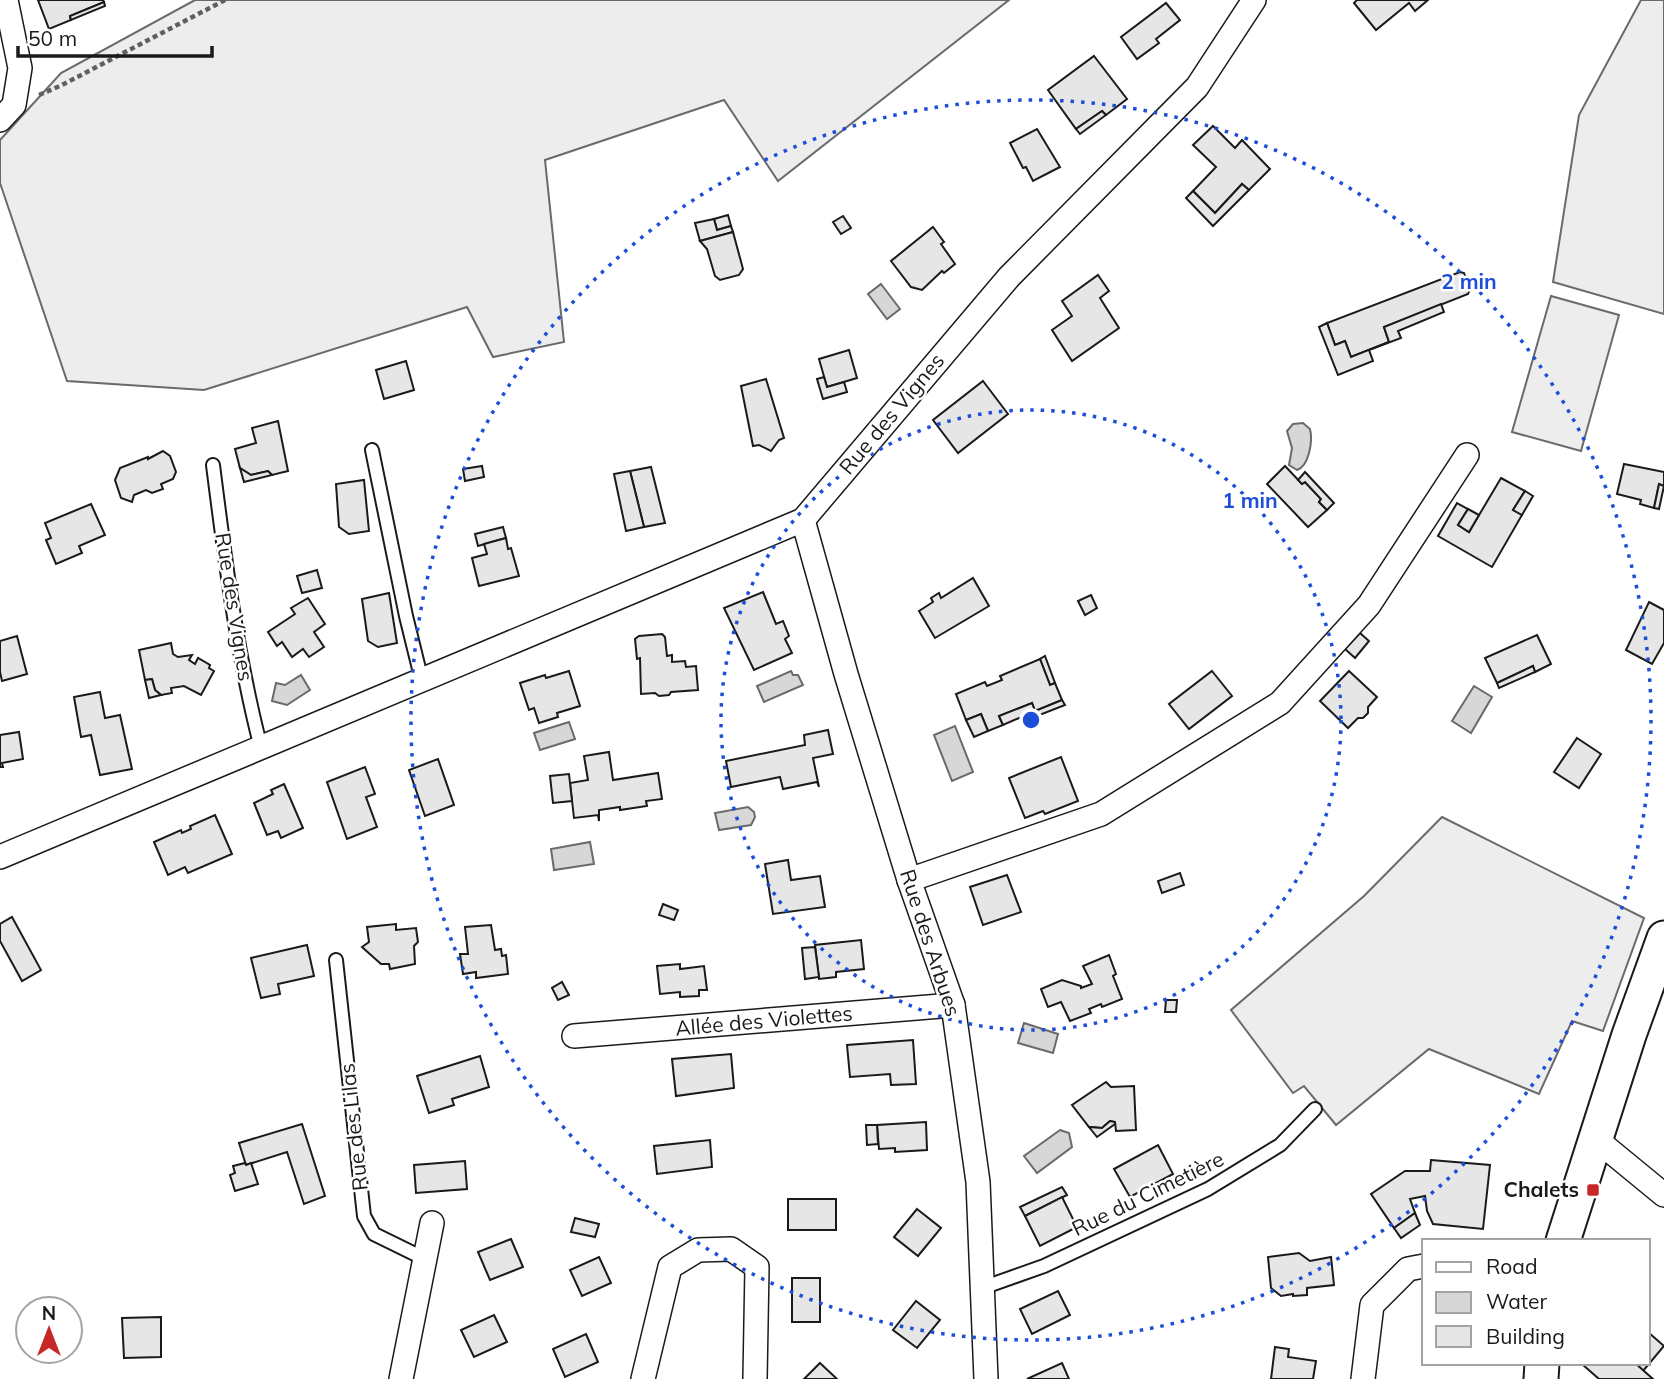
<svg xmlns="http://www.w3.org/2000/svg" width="1664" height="1379" viewBox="0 0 1664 1379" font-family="Mulish,sans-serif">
  <rect width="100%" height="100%" fill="#fff"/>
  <g fill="#ededed" stroke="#6a6a6a" stroke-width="2">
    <polygon points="195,0 1009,0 778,181 724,100 545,160 564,342 493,357 467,307 204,390 67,381 0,183 0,140 61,73"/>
    <polygon points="1641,0 1664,0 1664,314 1553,282 1579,115"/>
    <polygon points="1551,296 1619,315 1581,451 1512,432"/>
    <polygon points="1442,817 1644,918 1603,1031 1572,1021 1539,1094 1429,1049 1336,1125 1304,1086 1293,1093 1231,1010 1364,896"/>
  </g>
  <g fill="#d7d7d7" stroke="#6a6a6a" stroke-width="2">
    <polygon points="881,284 900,309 887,319 868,294"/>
    <path d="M 1303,423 L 1310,429 C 1313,441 1309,466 1297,470 L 1289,465 L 1292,448 L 1287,431 L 1293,424 Z"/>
    <polygon points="791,671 793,675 798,675 803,685 764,702 757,686"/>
    <polygon points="301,675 310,690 287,705 272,701 276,683 285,685"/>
    <polygon points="1474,686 1492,697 1471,733 1452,721"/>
    <polygon points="569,722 575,739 540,750 534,733"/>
    <polygon points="955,726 973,772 952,781 934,735"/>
    <polygon points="748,807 754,812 755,817 751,825 719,830 715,813"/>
    <polygon points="590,842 594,864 554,870 551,849"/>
    <polygon points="1024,1023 1058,1034 1053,1053 1018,1043"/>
    <polygon points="1060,1130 1069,1133 1072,1147 1037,1173 1024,1156"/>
  </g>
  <g fill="#e6e6e6" stroke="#1a1a1a" stroke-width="2">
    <polygon points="38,0 103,0 104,2 70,16 71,20 49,29"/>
    <polygon points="1357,0 1428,0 1415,11 1409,3 1376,30 1354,3"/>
    <polygon points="104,2 105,6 71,20 70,16"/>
    <polygon points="1166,3 1180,20 1156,39 1159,43 1137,59 1121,37"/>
    <polygon points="1094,56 1127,99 1106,115 1102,111 1076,129 1048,90"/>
    <polygon points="1102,111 1106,115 1080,134 1076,129"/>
    <polygon points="1213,126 1235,148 1242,140 1270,169 1249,190 1242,184 1215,213 1193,191 1216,167 1193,145"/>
    <polygon points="1037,129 1060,167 1033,181 1026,167 1023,168 1010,143"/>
    <polygon points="1242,184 1249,190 1213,226 1186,198 1193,191 1215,213"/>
    <polygon points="728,215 731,226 717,230 714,219"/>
    <polygon points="843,216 851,228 841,234 833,222"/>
    <polygon points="714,219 717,230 731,226 733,232 700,241 695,223"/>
    <polygon points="933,227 944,242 941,244 955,264 944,273 942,271 922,290 911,287 891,261"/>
    <polygon points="733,232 743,269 739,275 720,280 715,276 707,249 700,241"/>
    <polygon points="1460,272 1464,273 1470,289 1468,294 1384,327 1389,342 1351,357 1345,341 1335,345 1327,323"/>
    <polygon points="1098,275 1109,291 1100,298 1119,328 1072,361 1052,330 1072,316 1062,301"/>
    <polygon points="1441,304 1444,312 1398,331 1401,338 1369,350 1373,361 1338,375 1319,327 1327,323 1335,345 1345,341 1351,357 1389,342 1384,327"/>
    <polygon points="849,350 857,378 827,387 819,359"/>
    <polygon points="406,361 414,390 384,399 376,370"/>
    <polygon points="824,377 827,387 844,382 847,392 823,399 817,379"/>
    <polygon points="766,379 784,438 779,440 771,451 759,445 753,446 741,386"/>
    <polygon points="983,381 1008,414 958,453 933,420"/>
    <polygon points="278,421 288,471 272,475 268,471 251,475 240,468 235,449 256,443 252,428"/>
    <polygon points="163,451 170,456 176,472 173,479 161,484 163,489 152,493 146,490 134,495 132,502 121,498 115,480 120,468 148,457 148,459"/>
    <polygon points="1624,464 1664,472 1664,486 1659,484 1654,508 1640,504 1641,500 1617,494"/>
    <polygon points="482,466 484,477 465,481 463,469"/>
    <polygon points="1285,466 1302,484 1305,482 1321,499 1319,502 1327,510 1308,527 1267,484"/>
    <polygon points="651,467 665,523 644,527 630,471"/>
    <polygon points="240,468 251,475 268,471 272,475 244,482"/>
    <polygon points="630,471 644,527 626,531 614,474"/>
    <polygon points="1305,472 1334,503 1327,510 1319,502 1321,499 1305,482 1302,484 1298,480"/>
    <polygon points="1501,478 1525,491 1513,510 1522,515 1492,567 1438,536 1457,503 1468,509 1458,525 1469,532"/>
    <polygon points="364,480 369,531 349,534 339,527 336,484"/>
    <polygon points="1659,484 1664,486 1659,509 1654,508"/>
    <polygon points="1525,491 1533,496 1522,515 1513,510"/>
    <polygon points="91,504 105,535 79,546 82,553 56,564 46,540 51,538 45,523"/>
    <polygon points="1468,509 1479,515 1469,532 1458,525"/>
    <polygon points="503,527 506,538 478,546 475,534"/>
    <polygon points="506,538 508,549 511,548 519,576 479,586 472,558 487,554 484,544"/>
    <polygon points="317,570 322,588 302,593 297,576"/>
    <polygon points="973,578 989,606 935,638 919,611 933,602 931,598 939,593 941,598"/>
    <polygon points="763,592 776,624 783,621 789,636 785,639 792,653 754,670 724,608"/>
    <polygon points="389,593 397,643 378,647 368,641 362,599"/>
    <polygon points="1091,595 1097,608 1085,615 1078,601"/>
    <polygon points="308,598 325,624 314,632 324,647 309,657 303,649 292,657 282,642 277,646 268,632 295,614 291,608"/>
    <polygon points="1649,602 1664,610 1664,643 1652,664 1626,650"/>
    <polygon points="1360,633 1369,641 1355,658 1345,649"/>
    <polygon points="662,634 665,637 667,656 672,655 672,662 685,661 686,667 696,666 698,690 671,692 669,695 659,696 655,693 641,694 640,658 637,659 635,639 639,636"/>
    <polygon points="1537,635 1551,664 1535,672 1533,666 1497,683 1485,658"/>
    <polygon points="17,636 27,674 2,681 0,672 0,641"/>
    <polygon points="171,643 173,654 178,657 192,655 189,660 195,664 198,658 210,665 209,668 214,671 201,695 184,686 171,688 172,693 161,695 155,690 152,679 145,680 139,650"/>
    <polygon points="1045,656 1055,683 1050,685 1040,659"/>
    <polygon points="1040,659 1050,685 1055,683 1062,700 1035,711 1032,703 999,716 1003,725 988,731 981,714 966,720 956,694 985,682 987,686 1002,680 1000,676"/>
    <polygon points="1533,666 1535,672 1499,688 1497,683"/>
    <polygon points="569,671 580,706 557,713 558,717 539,723 534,708 529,710 520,683 545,675 546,678"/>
    <polygon points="1212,671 1232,696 1189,729 1169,704"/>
    <polygon points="1349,671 1377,697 1368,707 1368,713 1363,718 1358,718 1348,728 1320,701"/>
    <polygon points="152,679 155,690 161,695 149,698 145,680"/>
    <polygon points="100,692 105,718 120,715 132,769 100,775 91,735 81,737 74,697"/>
    <polygon points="1062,700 1065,705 1037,716 1035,711"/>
    <polygon points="1032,703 1035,711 1003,725 999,716"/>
    <polygon points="981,714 988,731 974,737 966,720"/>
    <polygon points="828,730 833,754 813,758 819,787 817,782 783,789 780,777 731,787 726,761 805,745 804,735"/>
    <polygon points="19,732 23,759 2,763 3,767 0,767 0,735"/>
    <polygon points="1577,738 1601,754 1579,788 1554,772"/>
    <polygon points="609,752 613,780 658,773 662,799 646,801 647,806 620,810 620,807 599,810 599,821 598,815 574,818 570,783 588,780 584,756"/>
    <polygon points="1061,757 1078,801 1045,814 1043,811 1025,818 1009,778"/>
    <polygon points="438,759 454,805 425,816 409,770"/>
    <polygon points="365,767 375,794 366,797 377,827 347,839 327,782"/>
    <polygon points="569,774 572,801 553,803 550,776"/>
    <polygon points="284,784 303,828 281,838 278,831 267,835 254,803 273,794 271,790"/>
    <polygon points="215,815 232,854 188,873 185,867 168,875 154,842 181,830 182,833 191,829 190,826"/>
    <polygon points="788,860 791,880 820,876 825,907 773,914 765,864"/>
    <polygon points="1180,873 1184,885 1162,893 1158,881"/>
    <polygon points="1007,875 1021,912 983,925 970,887"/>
    <polygon points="663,904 678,910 674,920 659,915"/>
    <polygon points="12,917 41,970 22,981 0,941 0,924"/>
    <polygon points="396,924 396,930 416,928 418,942 414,946 415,964 390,969 389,964 381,964 362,947 369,942 367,927"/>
    <polygon points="491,925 495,950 501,949 502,956 506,955 508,974 476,978 476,972 463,974 460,954 468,954 465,927"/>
    <polygon points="861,940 864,969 836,972 836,977 819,979 815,945"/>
    <polygon points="307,945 314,976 278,984 280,994 261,998 251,958"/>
    <polygon points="815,947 819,977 805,979 802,948"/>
    <polygon points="1109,955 1116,974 1113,976 1122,999 1102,1007 1101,1004 1089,1009 1091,1013 1070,1021 1061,1002 1048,1007 1041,989 1062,980 1081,986 1081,988 1092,984 1083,966"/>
    <polygon points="680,964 680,969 704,966 707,990 699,990 699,996 680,997 680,992 660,994 657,966"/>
    <polygon points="562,982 569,995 558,1000 552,988"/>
    <polygon points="1166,1000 1177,1000 1176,1012 1165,1012"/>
    <polygon points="913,1040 916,1084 891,1085 890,1074 850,1077 847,1045"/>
    <polygon points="731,1054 734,1088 676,1096 672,1059"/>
    <polygon points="480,1056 489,1087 452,1099 454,1105 429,1113 417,1076"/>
    <polygon points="1106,1082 1111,1087 1134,1086 1136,1130 1116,1131 1115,1122 1110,1121 1102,1128 1089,1127 1072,1105"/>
    <polygon points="1110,1121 1115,1122 1115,1124 1097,1137 1089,1127 1102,1128"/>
    <polygon points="926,1122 927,1150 895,1152 895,1148 879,1149 877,1125"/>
    <polygon points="302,1124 325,1196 304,1204 287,1152 246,1165 239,1143"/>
    <polygon points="866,1125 877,1125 878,1144 867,1145"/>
    <polygon points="710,1140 712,1167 657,1174 654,1146"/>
    <polygon points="1158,1145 1173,1174 1130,1197 1114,1169"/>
    <polygon points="1431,1160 1490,1165 1483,1229 1433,1224 1427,1211 1425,1196 1410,1199 1415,1213 1394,1228 1371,1194 1405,1171 1430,1171"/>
    <polygon points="465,1161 467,1189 416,1193 414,1165"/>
    <polygon points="245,1163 246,1165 251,1163 258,1184 235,1191 230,1175 235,1173 233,1166"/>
    <polygon points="1062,1187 1067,1195 1025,1216 1020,1207"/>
    <polygon points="1062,1197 1077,1227 1040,1246 1025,1216"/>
    <rect x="788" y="1199" width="48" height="31"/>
    <polygon points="917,1209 941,1228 918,1256 894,1237"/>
    <polygon points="1415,1213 1420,1225 1401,1238 1394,1228"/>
    <polygon points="575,1218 599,1224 595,1237 571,1232"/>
    <polygon points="511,1239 523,1267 490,1280 478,1252"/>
    <polygon points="1299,1253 1310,1261 1331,1257 1334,1285 1307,1288 1307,1295 1293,1296 1293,1294 1281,1296 1271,1288 1268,1257"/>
    <polygon points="599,1257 611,1283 582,1296 570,1270"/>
    <rect x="792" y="1278" width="28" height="44"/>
    <polygon points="1058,1291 1070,1315 1032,1334 1020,1309"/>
    <polygon points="916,1301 940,1320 917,1348 893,1330"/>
    <polygon points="494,1315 507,1342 474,1357 461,1330"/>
    <polygon points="161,1317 161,1357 124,1358 122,1318"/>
    <polygon points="1648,1332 1664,1346 1643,1371 1635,1363 1648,1363"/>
    <polygon points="586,1334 598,1362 565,1377 553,1349"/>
    <polygon points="1275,1347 1289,1349 1288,1357 1316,1361 1313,1379 1271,1379"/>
    <polygon points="820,1363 837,1379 804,1379"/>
    <polygon points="1062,1363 1069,1379 1027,1379"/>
    <polygon points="1585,1363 1635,1363 1653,1379 1599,1379 1583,1365"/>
  </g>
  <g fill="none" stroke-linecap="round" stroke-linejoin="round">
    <g stroke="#1a1a1a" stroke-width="16">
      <g id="service">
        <polyline points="372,450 406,616 422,681"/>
        <path d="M 213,465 C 225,560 237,655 261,748"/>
        <polyline points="336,960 364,1216 374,1234 425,1259"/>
        <polyline points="982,1288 1044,1266 1208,1189 1280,1145 1315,1109"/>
      </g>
    </g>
    <g stroke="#1a1a1a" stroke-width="26">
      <g id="minor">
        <polyline points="0,120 14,105 20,68 6,0"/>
        <polyline points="803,520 846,674 909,880 953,1005 978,1182 986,1379"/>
        <polyline points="0,857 803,520 1009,277 1197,87 1254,0"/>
        <polyline points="909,880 1101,814 1280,703 1369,605 1467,455"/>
        <polyline points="574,1036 953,1005"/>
        <polyline points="1597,1140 1664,1195"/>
        <polyline points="401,1379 432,1223"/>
        <polyline points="643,1379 670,1267 698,1250 731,1249 757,1267 755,1379"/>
        <polyline points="1363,1379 1372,1305 1408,1269 1424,1266"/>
      </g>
    </g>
    <g stroke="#1a1a1a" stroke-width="37">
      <g id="secondary">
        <polyline points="1563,1241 1629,1035 1664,938"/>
        <polyline points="1541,1379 1542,1363"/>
      </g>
    </g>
    <polyline stroke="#5f5f5f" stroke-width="4.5" stroke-dasharray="5 3.5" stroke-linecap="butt" points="39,95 62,85 225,0"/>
    <use href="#service" stroke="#fff" stroke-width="12"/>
    <use href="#minor" stroke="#fff" stroke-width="23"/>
    <use href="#secondary" stroke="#fff" stroke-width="33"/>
  </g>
  <g fill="none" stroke="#1d4ed8" stroke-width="3.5" stroke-dasharray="3.5 7">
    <circle cx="1031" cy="720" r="310"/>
    <circle cx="1031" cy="720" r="620"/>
  </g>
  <rect fill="#c62828" stroke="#fff" stroke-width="2.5" x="1586" y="1183" width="14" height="14" rx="3.5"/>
  <g text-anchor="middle" stroke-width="5" stroke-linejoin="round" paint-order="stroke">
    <g font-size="21" fill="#1a1a1a" stroke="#fff">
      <text transform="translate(892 414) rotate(-50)" y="7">Rue des Vignes</text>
      <text transform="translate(234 607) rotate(81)" y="7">Rue des Vignes</text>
      <text transform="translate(930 943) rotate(72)" y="7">Rue des Arbues</text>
      <text transform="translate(764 1021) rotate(-5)" y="7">Allée des Violettes</text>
      <text transform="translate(354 1127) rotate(-96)" y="7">Rue des Lilas</text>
      <text transform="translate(1148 1194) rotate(-26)" y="7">Rue du Cimetière</text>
    </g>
    <g font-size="21" font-weight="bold" fill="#1a1a1a" stroke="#fff" text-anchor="end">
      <text x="1579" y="1197">Chalets</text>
    </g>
  </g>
  <circle cx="1031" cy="720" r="10" fill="#1d4ed8" stroke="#fff" stroke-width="3.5"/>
  <g font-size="21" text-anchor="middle" font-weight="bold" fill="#1d4ed8" stroke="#fff" stroke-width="5" stroke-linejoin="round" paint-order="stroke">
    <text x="1469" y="289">2 min</text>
    <text x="1250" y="508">1 min</text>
  </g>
  <rect x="1422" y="1239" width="228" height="126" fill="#ffffff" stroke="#a3a3a3" stroke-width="2"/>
  <rect x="1436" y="1262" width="35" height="10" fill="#ffffff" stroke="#a3a3a3" stroke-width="2"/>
  <text x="1486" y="1274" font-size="21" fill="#1a1a1a">Road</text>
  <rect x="1436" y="1292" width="35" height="21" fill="#d7d7d7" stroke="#a3a3a3" stroke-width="2"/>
  <text x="1486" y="1309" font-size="21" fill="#1a1a1a">Water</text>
  <rect x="1436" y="1326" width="35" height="21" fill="#e6e6e6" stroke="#a3a3a3" stroke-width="2"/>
  <text x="1486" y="1344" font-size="21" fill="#1a1a1a">Building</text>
  <g transform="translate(49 1330)"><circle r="33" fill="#ffffff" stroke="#a3a3a3" stroke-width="2"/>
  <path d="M0-5L12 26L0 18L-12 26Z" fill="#c62828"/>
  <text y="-10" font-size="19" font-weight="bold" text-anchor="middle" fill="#1a1a1a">N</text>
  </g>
  <path d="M18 46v10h194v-10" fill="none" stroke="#1a1a1a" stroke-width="3.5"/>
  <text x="28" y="46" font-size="21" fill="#1a1a1a" stroke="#ffffff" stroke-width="5" paint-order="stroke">50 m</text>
</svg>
